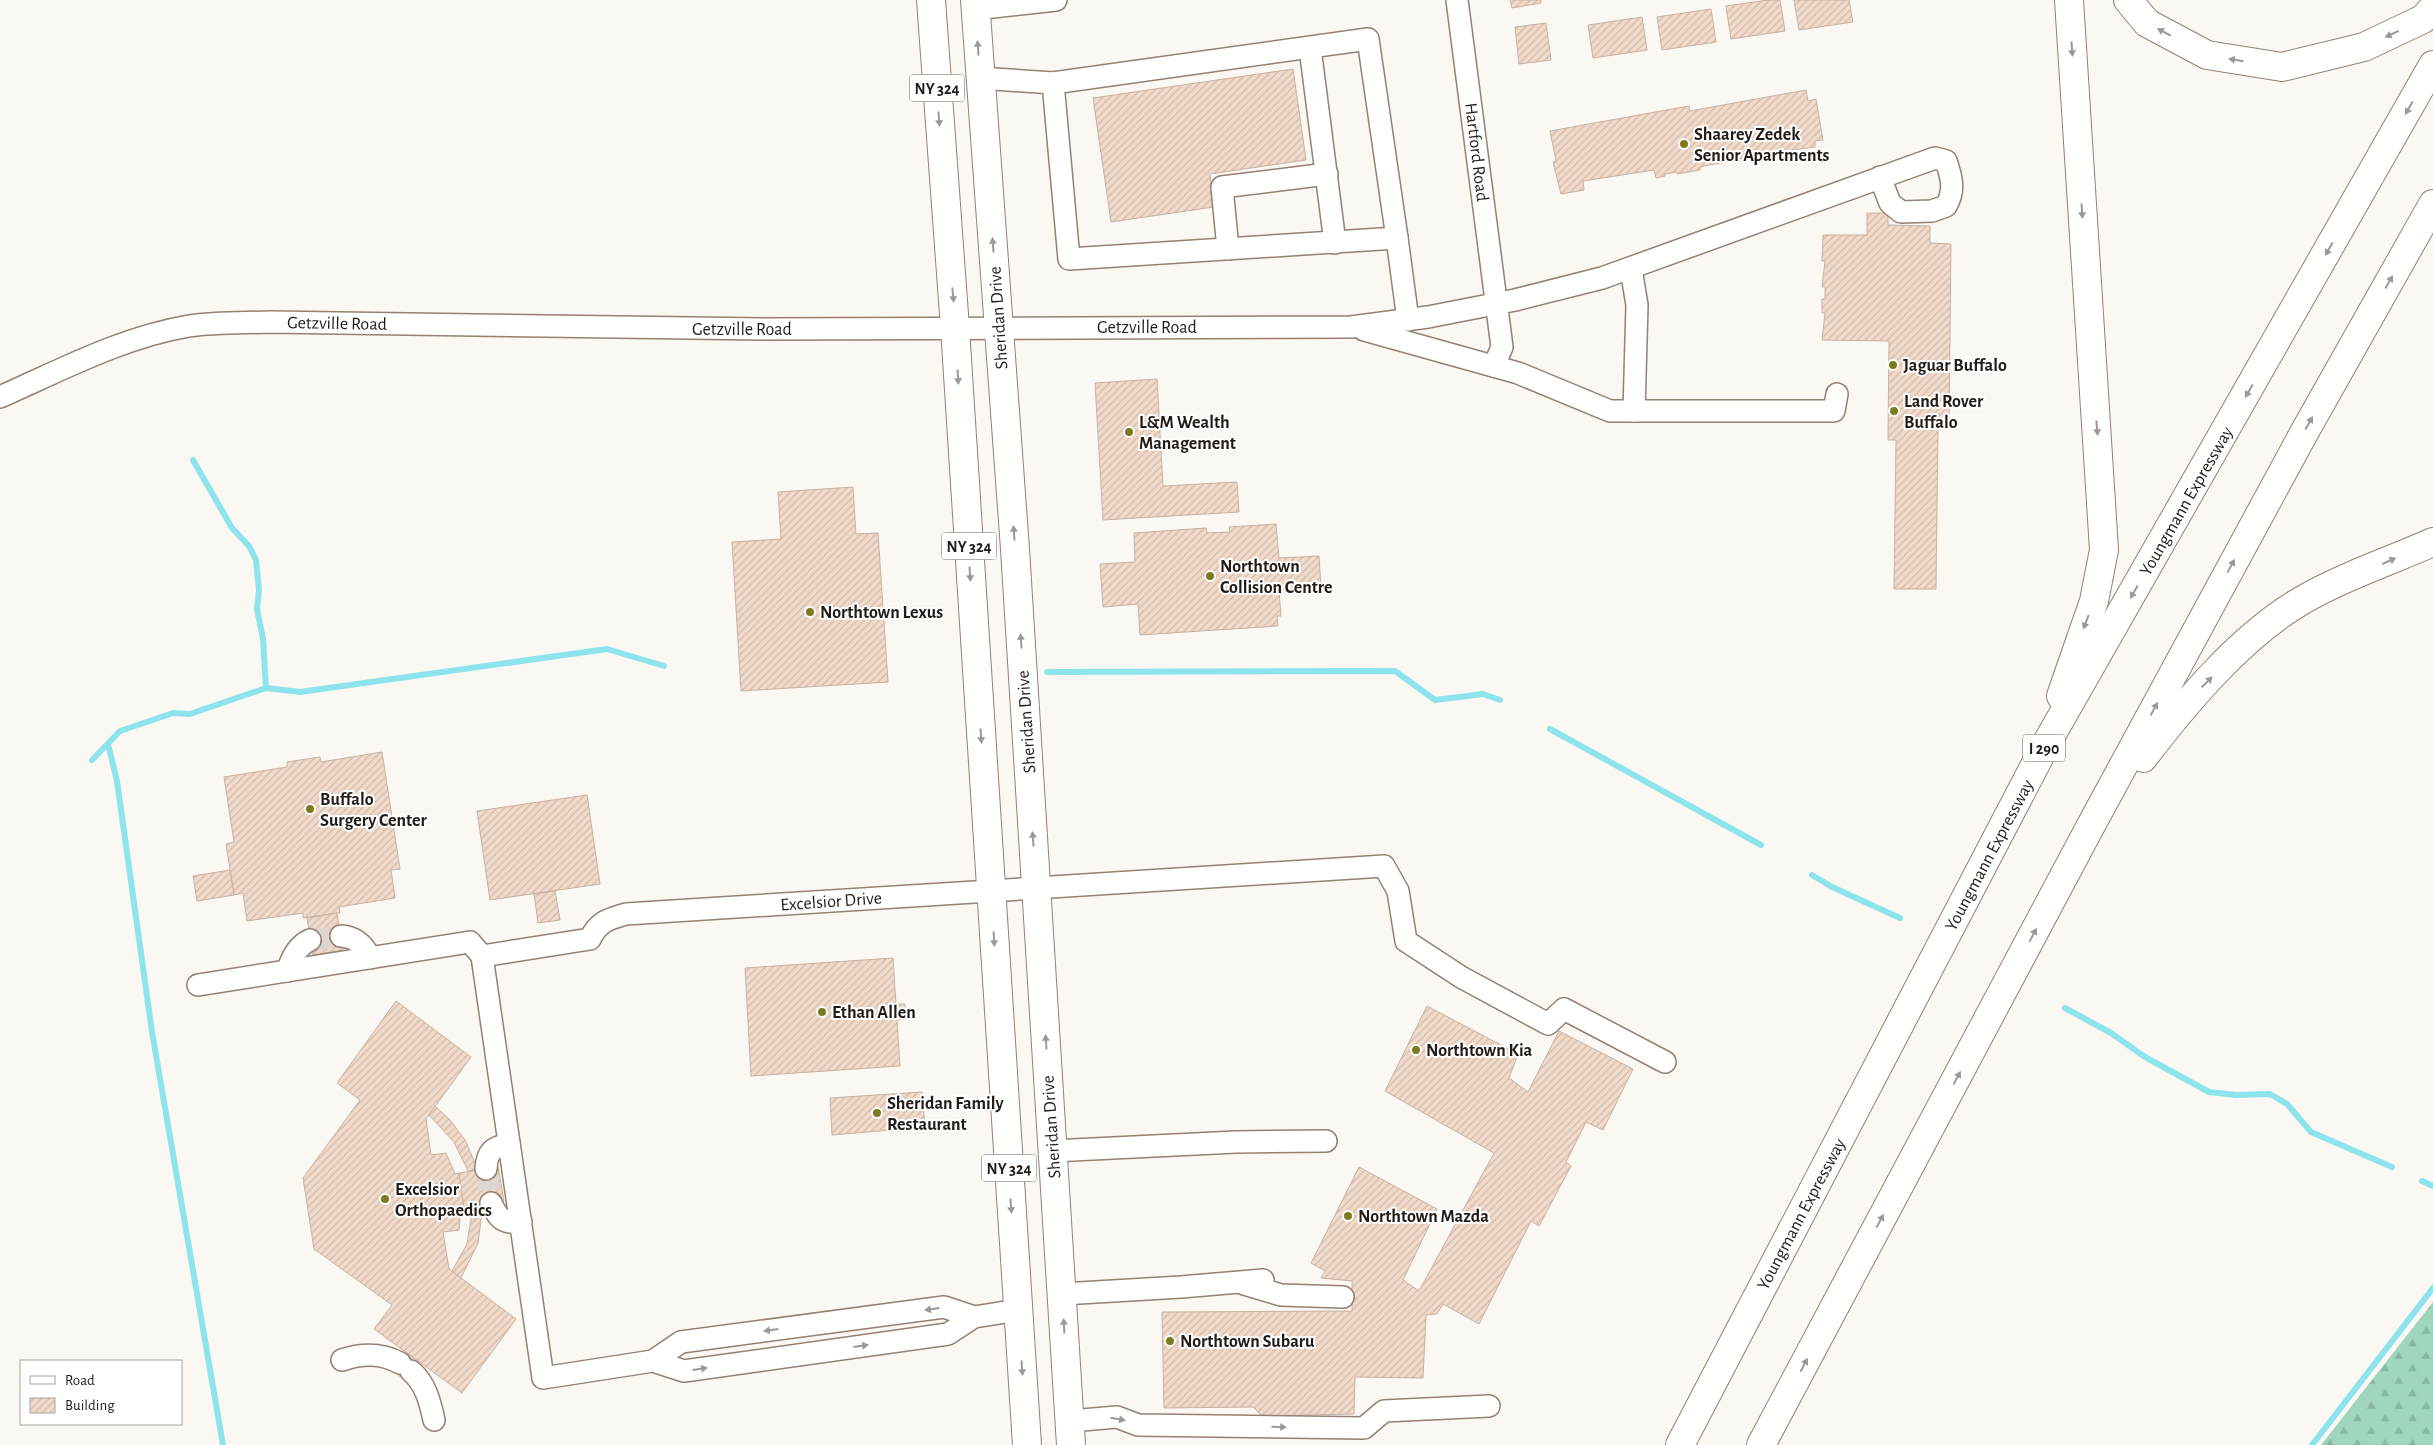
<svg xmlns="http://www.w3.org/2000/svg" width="2433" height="1445" viewBox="0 0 2433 1445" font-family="'Alegreya Sans',sans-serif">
  <defs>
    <pattern id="forest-firs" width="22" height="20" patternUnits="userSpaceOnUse" patternTransform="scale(1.25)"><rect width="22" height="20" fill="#9fd6bd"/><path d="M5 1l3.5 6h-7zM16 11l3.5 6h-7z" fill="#89b7a2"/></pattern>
    <pattern id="building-hatch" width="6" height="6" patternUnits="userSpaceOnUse" patternTransform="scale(1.25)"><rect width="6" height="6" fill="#f1dac9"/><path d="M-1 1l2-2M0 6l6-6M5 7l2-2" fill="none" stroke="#cebaac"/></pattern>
  </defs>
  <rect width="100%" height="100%" fill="#fbf7f3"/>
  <polygon fill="url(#forest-firs)" points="2433,1302 2433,1445 2321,1445"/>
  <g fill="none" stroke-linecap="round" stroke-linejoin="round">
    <g stroke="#8ee4ed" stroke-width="6">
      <polyline points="193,460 232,528 249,546 256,560 259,590 257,609 263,639 266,688"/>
      <polyline points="1047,672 1395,671 1435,700 1483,694 1500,700"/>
      <polyline points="1550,729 1761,845"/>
      <polyline points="108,744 117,781 152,1032 223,1445"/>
      <polyline points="92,760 120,731 173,713 190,714 266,688 300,692 607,649 664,666"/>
      <polyline points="1812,875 1832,887 1900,918"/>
      <polyline points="2065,1008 2111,1033 2145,1057 2209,1092 2236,1095 2270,1094 2287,1104 2311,1132 2392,1167"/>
      <polyline points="2422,1181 2433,1186"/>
      <polyline points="2312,1445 2433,1288"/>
    </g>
  </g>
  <g fill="url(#building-hatch)" stroke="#c8b2a2">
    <polygon points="1510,0 1541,0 1541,3 1512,8"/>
    <polygon points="1768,0 1780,0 1785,31 1731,39 1726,6"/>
    <polygon points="1794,0 1849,0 1853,22 1799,30"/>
    <polygon points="1711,9 1716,42 1662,50 1657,17"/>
    <polygon points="1642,17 1647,50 1593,58 1588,25"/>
    <polygon points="1546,23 1551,60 1519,64 1515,27"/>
    <polygon points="1293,69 1306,160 1210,174 1214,207 1111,222 1093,98"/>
    <polygon points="1806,90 1808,101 1816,99 1823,140 1815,141 1815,147 1764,154 1700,167 1700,170 1677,174 1677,172 1665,174 1665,176 1656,178 1654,170 1583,181 1584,190 1561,194 1553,162 1556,161 1550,131 1689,106 1690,111"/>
    <polygon points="1867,213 1888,213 1888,225 1930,226 1930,243 1951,244 1949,429 1938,429 1936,589 1894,589 1896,440 1888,440 1889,341 1822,340 1825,313 1822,313 1822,299 1825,299 1825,287 1822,287 1825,261 1822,261 1823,235 1867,235"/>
    <polygon points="1157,379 1163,486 1237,482 1239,512 1103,520 1095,383"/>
    <polygon points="853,487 856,534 878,533 888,682 741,691 732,542 781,539 778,492"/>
    <polygon points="1276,524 1279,558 1319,556 1321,587 1279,590 1281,616 1277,616 1278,626 1140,635 1138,604 1103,607 1100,564 1135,562 1134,533 1206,528 1207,533 1230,532 1229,527"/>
    <polygon points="382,752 400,869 391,870 395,898 339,907 340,913 337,913 303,918 303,913 247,921 243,893 234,895 226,844 234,842 224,777 287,767 287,762 320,757 321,762"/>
    <polygon points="587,795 600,884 490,900 477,811"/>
    <polygon points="230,870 234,895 197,901 193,876"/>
    <polygon points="555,891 560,920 538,923 534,894"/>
    <polygon points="337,913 343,950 313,955 307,918"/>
    <polygon points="893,958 900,1066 751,1076 745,968"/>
    <polygon points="396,1001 471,1057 426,1119 431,1155 446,1153 455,1174 459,1173 464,1207 461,1208 459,1230 443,1232 449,1269 516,1319 462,1393 374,1329 392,1305 314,1249 303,1178 360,1100 337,1083"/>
    <polygon points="896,1004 905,1004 906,1019 897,1020"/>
    <polygon points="1427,1006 1518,1054 1509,1078 1528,1092 1559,1031 1633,1069 1603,1130 1586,1122 1566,1162 1571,1166 1539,1226 1531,1221 1479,1324 1443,1304 1437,1314 1426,1315 1423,1378 1355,1377 1354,1414 1262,1416 1253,1407 1164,1408 1162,1312 1352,1311 1352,1281 1321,1278 1325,1271 1311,1263 1359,1167 1437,1209 1403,1280 1419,1291 1494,1153 1385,1091"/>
    <polygon points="922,1092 925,1127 832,1135 830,1098"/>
    <polygon points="435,1106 450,1120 465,1140 478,1170 468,1171 454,1142 429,1115"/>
    <polygon points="498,1167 504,1201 464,1207 459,1173"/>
    <polygon points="483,1205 478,1243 461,1278 452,1271 467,1244 473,1206"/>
    <polygon points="407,1353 418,1361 405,1380 394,1372"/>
  </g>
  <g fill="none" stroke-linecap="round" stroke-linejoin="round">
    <g stroke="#dbd6d2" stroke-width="21" stroke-dasharray="21 11" stroke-linecap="butt">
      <polyline points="310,940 341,936"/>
      <polyline points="486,1169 491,1203"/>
    </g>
    <g stroke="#958071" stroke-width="24">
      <g id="minor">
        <polyline points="1457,0 1502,347 1494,366"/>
        <polyline points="975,9 1056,0"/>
        <polyline points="1310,48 1335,243"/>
        <polyline points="980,78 1053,83 1069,259 1397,238 1408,320"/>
        <polyline points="1053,83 1368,39 1397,238"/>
        <polyline points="1228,249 1222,187 1327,174"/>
        <polyline points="1631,269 1637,305 1634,411"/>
        <polyline points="1364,330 1518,373 1610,411 1834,411 1837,394"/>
        <path d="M 0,397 C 61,370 123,337 189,326 C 216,322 243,323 270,322 L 763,329 L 1351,327 L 1428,317 L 1515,300 L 1602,278 L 1935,158 L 1946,161 C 1952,178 1955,191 1946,206 L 1932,211 L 1901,212 L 1890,203 L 1880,177"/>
        <path d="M 341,936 C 356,937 364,945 370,958"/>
        <polyline points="482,956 543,1378 653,1361 681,1342 944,1307 974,1317 948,1334 684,1371 653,1361"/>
        <path d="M 287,971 C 292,958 297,946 310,940"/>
        <path d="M 198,985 L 470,942 L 482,956 L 590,939 C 598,922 608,919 626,914 L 1384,866 L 1398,891 L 1406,941 L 1461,977 L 1548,1024 L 1564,1009 L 1665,1062"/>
        <polyline points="1052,1151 1236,1142 1326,1141"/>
        <path d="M 486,1169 C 487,1151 493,1147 509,1144"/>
        <path d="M 491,1203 C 498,1219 504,1224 521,1222"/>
        <polyline points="1244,1284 1281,1295 1343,1297"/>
        <polyline points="1062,1294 1181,1287 1263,1280"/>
        <polyline points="974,1317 1018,1310"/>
        <path d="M 342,1360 C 363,1353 381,1353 400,1363"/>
        <path d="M 411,1371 C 426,1384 430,1402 434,1420"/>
        <polyline points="1070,1421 1117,1417 1138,1425 1364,1428 1384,1411 1489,1406"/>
      </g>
    </g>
    <g stroke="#958071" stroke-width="30">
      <g id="major">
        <polyline points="931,0 955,328 1027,1445"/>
        <polyline points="975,0 1015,549 1071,1445"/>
      </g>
    </g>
    <g stroke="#958071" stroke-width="30">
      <g id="highway">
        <polyline points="2128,0 2147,23 2207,55 2282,67 2364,47 2423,19 2433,8"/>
        <polyline points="2061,696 2094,601 2104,550 2069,0"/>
        <path d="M 2143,758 C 2186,702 2240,637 2301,601 C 2342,577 2390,561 2433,542"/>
        <polyline points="1680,1445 2045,746 2433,65"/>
        <polyline points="1761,1445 2089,829 2305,431 2433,204"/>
      </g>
    </g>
    <use href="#minor" stroke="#fff" stroke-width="21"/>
    <use href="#major" stroke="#fff" stroke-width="28"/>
    <use href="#highway" stroke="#fff" stroke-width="28"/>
  </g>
  <defs><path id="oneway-solid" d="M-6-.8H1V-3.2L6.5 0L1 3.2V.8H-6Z" transform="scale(1.25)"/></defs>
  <g fill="#9c9896">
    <use href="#oneway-solid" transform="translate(2164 32) rotate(-152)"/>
    <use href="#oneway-solid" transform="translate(2392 34) rotate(155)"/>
    <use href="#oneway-solid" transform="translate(978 48) rotate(-94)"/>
    <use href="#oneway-solid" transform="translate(2072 49) rotate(86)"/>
    <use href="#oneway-solid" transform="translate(2236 60) rotate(-171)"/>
    <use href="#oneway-solid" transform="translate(2409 108) rotate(119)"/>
    <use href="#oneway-solid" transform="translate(939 119) rotate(86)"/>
    <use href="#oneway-solid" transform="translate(2082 211) rotate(86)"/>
    <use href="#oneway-solid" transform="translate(993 245) rotate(-94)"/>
    <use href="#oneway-solid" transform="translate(2329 249) rotate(119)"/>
    <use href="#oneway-solid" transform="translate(2389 282) rotate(-61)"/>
    <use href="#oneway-solid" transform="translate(953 295) rotate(85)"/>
    <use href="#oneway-solid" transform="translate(958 377) rotate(87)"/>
    <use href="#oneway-solid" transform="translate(2249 391) rotate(120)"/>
    <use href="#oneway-solid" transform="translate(2309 423) rotate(-61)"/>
    <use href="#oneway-solid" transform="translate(2097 428) rotate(85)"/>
    <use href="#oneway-solid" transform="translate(1014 533) rotate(-94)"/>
    <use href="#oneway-solid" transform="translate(2389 561) rotate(-24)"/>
    <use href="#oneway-solid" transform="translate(2231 566) rotate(-62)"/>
    <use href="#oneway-solid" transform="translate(970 574) rotate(86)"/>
    <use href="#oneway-solid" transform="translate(2134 592) rotate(120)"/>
    <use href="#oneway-solid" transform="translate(2086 622) rotate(111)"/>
    <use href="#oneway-solid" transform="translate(1021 641) rotate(-94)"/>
    <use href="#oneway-solid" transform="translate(2207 682) rotate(-45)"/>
    <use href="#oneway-solid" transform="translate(2154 709) rotate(-62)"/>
    <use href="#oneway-solid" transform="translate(981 736) rotate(86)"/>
    <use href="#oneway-solid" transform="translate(1033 839) rotate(-94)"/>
    <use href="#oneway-solid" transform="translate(2033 935) rotate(-62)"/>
    <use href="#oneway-solid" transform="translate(994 939) rotate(87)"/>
    <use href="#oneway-solid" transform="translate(1046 1042) rotate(-94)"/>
    <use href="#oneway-solid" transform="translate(1957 1078) rotate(-62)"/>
    <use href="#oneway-solid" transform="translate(1011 1206) rotate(86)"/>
    <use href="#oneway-solid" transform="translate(1880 1221) rotate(-62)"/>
    <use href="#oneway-solid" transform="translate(932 1309) rotate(172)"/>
    <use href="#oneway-solid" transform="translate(1064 1326) rotate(-93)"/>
    <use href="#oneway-solid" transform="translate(771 1330) rotate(172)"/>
    <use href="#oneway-solid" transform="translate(861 1346) rotate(-8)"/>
    <use href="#oneway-solid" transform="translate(1804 1365) rotate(-62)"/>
    <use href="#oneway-solid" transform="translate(1022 1368) rotate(86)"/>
    <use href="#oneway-solid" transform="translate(700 1369) rotate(-8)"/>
    <use href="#oneway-solid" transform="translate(1118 1419) rotate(10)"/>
    <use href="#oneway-solid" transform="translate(1279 1427) rotate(1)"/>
  </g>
  <g fill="#7e7a20" stroke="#fff" stroke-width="2">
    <circle cx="1684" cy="144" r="5"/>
    <circle cx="1893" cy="365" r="5"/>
    <circle cx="1894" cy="411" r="5"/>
    <circle cx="1129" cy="432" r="5"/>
    <circle cx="1210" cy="576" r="5"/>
    <circle cx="810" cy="612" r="5"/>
    <circle cx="310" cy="809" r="5"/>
    <circle cx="822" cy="1012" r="5"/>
    <circle cx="1416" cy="1050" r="5"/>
    <circle cx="877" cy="1113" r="5"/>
    <circle cx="385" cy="1199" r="5"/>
    <circle cx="1348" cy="1216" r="5"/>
    <circle cx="1170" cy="1341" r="5"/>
  </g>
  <g text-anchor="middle" stroke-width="4" stroke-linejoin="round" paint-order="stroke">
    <g fill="#fff" stroke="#655f5b" stroke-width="1">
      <rect x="909.5" y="74.5" width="55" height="27" rx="4"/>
      <rect x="941.5" y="532.5" width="55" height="27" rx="4"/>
      <rect x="2023" y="734.5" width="42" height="27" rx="4"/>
      <rect x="981.5" y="1154.5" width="55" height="27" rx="4"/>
    </g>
    <g font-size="16" font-weight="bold" fill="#231b15">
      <text x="937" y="94">NY 324</text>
      <text x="969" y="552">NY 324</text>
      <text x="2044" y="754">I 290</text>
      <text x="1009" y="1174">NY 324</text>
    </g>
    <g font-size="18" font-weight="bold" fill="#231b15" stroke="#fff" text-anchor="start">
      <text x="1694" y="140">Shaarey Zedek<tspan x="1694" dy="21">Senior Apartments</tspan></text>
      <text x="1903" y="371">Jaguar Buffalo</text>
      <text x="1904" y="407">Land Rover<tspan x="1904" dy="21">Buffalo</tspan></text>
      <text x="1139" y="428">L&amp;M Wealth<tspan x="1139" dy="21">Management</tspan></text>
      <text x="1220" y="572">Northtown<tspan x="1220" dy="21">Collision Centre</tspan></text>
      <text x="820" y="618">Northtown Lexus</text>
      <text x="320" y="805">Buffalo<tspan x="320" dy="21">Surgery Center</tspan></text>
      <text x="832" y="1018">Ethan Allen</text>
      <text x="1426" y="1056">Northtown Kia</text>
      <text x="887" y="1109">Sheridan Family<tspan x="887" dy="21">Restaurant</tspan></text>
      <text x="395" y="1195">Excelsior<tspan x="395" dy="21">Orthopaedics</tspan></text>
      <text x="1358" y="1222">Northtown Mazda</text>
      <text x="1180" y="1347">Northtown Subaru</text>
    </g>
    <g font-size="18" fill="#231b15" stroke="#fff">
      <text transform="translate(1477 152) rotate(83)" y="6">Hartford Road</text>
      <text transform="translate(998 318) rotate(-94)" y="6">Sheridan Drive</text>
      <text transform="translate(337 323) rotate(1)" y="6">Getzville Road</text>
      <text x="1147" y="333">Getzville Road</text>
      <text x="742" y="335">Getzville Road</text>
      <text transform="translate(2186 501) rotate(-60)" y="6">Youngmann Expressway</text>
      <text transform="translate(1026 722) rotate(-94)" y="6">Sheridan Drive</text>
      <text transform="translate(1989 855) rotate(-62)" y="6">Youngmann Expressway</text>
      <text transform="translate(831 901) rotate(-4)" y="6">Excelsior Drive</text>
      <text transform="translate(1051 1127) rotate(-94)" y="6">Sheridan Drive</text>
      <text transform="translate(1801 1214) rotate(-62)" y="6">Youngmann Expressway</text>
    </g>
  </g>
  <rect x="20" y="1360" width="162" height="65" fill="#ffffff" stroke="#a7a4a1"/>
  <rect x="30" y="1376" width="25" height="8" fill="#ffffff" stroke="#a7a4a1"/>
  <text x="65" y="1385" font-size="15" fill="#231b15">Road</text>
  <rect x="30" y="1398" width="25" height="15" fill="url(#building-hatch)" stroke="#a7a4a1"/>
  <text x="65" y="1410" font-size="15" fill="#231b15">Building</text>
</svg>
